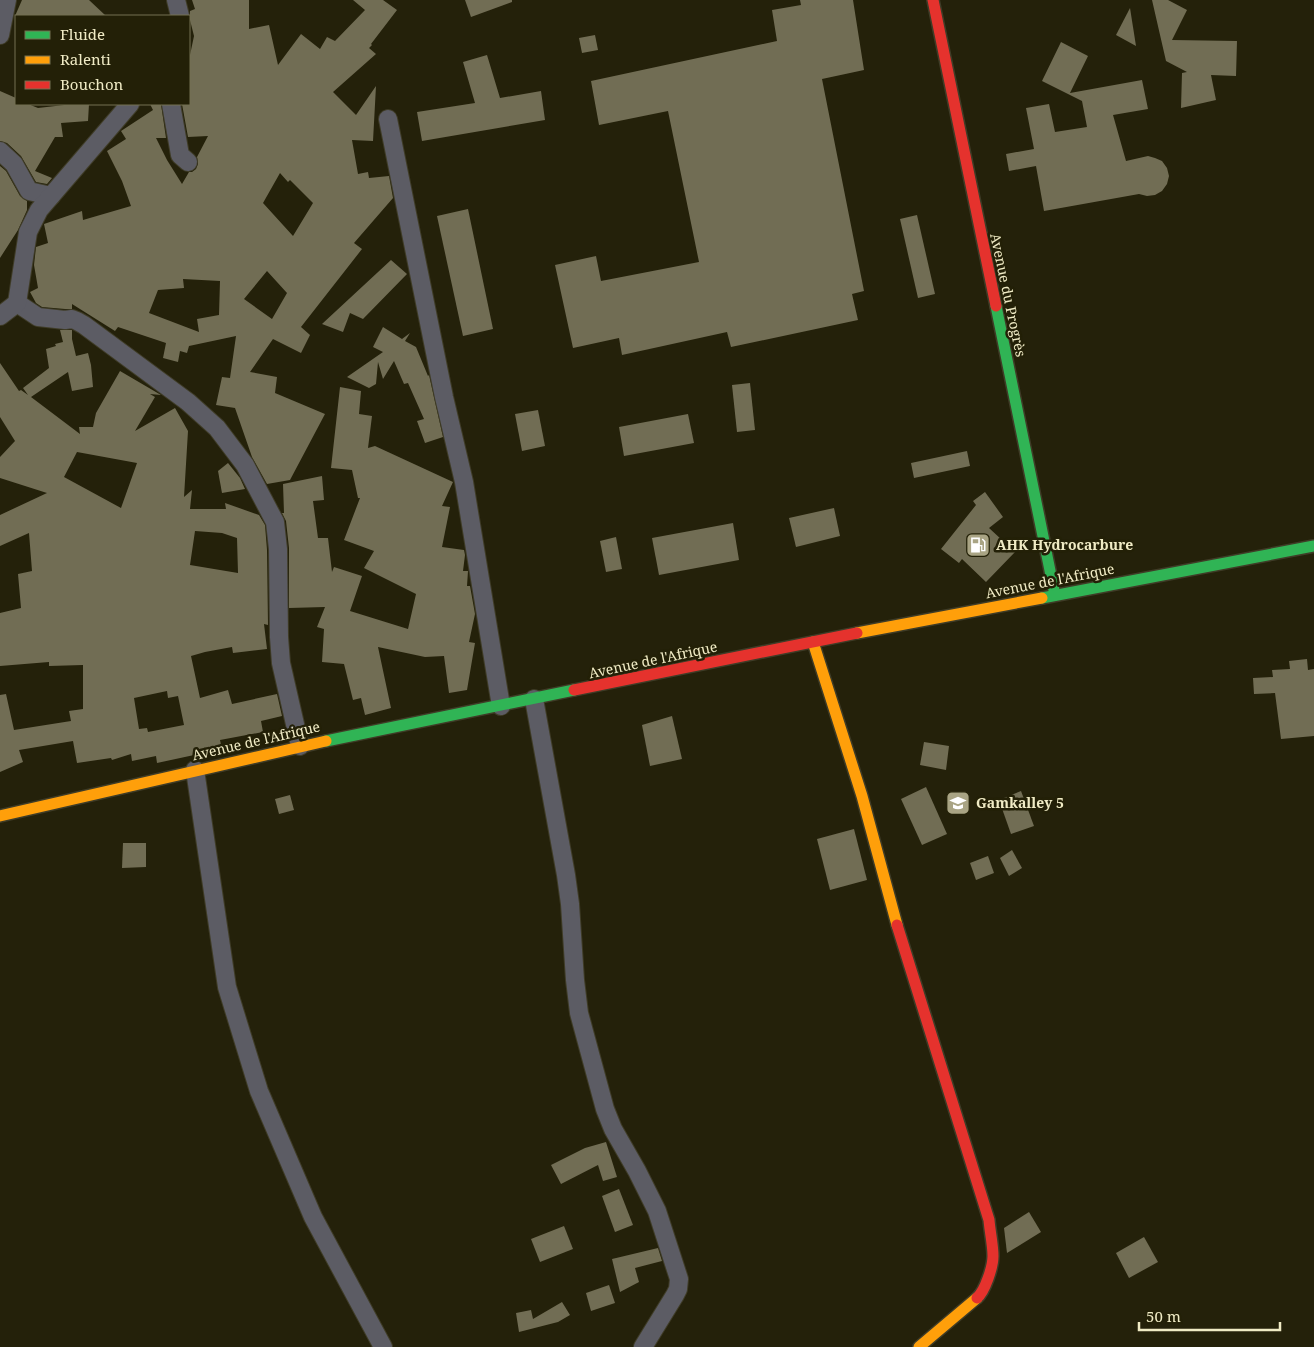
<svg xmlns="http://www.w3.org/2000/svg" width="1314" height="1347" viewBox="0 0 1314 1347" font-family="'Noto Serif',serif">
  <rect width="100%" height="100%" fill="#24210a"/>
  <g fill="#716d54" fill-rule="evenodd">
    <polygon points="22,0 89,0 106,16 15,16"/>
    <path d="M 192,0 L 249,0 L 249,29 L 269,25 L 278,65 L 301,34 L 320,49 L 327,37 L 335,41 L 365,10 L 353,0 L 383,0 L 397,10 L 371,44 L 372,45 L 369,48 L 376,54 L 333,92 L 356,115 L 376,86 L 373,141 L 352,140 L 358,174 L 368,172 L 369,178 L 389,176 L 393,198 L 354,243 L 362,249 L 301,327 L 310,335 L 301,353 L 273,339 L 250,372 L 277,377 L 275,393 L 325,414 L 290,480 L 267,484 L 252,457 L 235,408 L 216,405 L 222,377 L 230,378 L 236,336 L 189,346 L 187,353 L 180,351 L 178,362 L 163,358 L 166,343 L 118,327 L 115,331 L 72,304 L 72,309 L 65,309 L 42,307 L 36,303 L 30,292 L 38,288 L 34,265 L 36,247 L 48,243 L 44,224 L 82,211 L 83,220 L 131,206 L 122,181 L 107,151 L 126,139 L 121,131 L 153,110 L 150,104 L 161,104 L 166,138 L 156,138 L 167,160 L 182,184 L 189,172 L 192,172 L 196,169 L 198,164 L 197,157 L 208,136 L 188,137 L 182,104 L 189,104 L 189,55 L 190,55 L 194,36 L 190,20 L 190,11 L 195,9 ZM 280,173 L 288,182 L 290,180 L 313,203 L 293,236 L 263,203 ZM 267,271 L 287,293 L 272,319 L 244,299 ZM 183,279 L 220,281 L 219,315 L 197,319 L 199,332 L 149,313 L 158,290 L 184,288 Z"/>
    <polygon points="465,0 512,0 512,2 471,17"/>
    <polygon points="800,0 853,0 864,70 822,79 864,291 852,294 858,320 731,347 727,332 622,355 619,338 573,348 555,265 596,256 601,281 699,262 668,111 599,125 591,81 777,41 772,10 801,5"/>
    <polygon points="1152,0 1168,0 1187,10 1172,40 1237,41 1236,76 1211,75 1216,100 1181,108 1182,73 1187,72 1166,61"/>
    <polygon points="1130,8 1136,46 1116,35"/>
    <polygon points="595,35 598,50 582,53 579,38"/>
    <polygon points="1061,42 1088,56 1070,93 1142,80 1148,109 1113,115 1126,161 1148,156 1155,158 1162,161 1167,168 1169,176 1167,184 1162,191 1155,195 1147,196 1139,194 1044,211 1036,166 1009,171 1006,154 1034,149 1026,108 1049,104 1055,132 1087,127 1082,101 1042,81"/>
    <polygon points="487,55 500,98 541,91 545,120 422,141 417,112 475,103 463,62"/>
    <polygon points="0,91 16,98 16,104 28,104 38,108 73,104 89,104 88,121 61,123 63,137 55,137 35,171 52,178 47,184 36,182 21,156 7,143 0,141"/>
    <polygon points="0,166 6,171 20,196 27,201 27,210 18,230 0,258"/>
    <polygon points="468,209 493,329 463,336 437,216"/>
    <polygon points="917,215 935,294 918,298 900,219"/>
    <polygon points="391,260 407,274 363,319 350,313 343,332 322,324"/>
    <polygon points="383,327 402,339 410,333 405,341 416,347 428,376 429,375 443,437 425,443 417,421 424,419 408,383 404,384 394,361 383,379 378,362 376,384 369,388 347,377 383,352 373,347"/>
    <path d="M 60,330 L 72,330 L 72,339 L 76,356 L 88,353 L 91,365 L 93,387 L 72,391 L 68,372 L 31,397 L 80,434 L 79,427 L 93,427 L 96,413 L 120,371 L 161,395 L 150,394 L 155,397 L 135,431 L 175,408 L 188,431 L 184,497 L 192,490 L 190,509 L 226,509 L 225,503 L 259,515 L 265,525 L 267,550 L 268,625 L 264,624 L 267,649 L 233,653 L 232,647 L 205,652 L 191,656 L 200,698 L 228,690 L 232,704 L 277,694 L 282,716 L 261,721 L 263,732 L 220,740 L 222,749 L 157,763 L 156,756 L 132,761 L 131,754 L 112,760 L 111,758 L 77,763 L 73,741 L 19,750 L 23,762 L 0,772 L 0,695 L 6,694 L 14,730 L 71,721 L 69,711 L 83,709 L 83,665 L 49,666 L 49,662 L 0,666 L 0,613 L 21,608 L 18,574 L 32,571 L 29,533 L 0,546 L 0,515 L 47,493 L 0,478 L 0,457 L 15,441 L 0,417 L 0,363 L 19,391 L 21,390 L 28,395 L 23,388 L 49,368 L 46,349 L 56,346 L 55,344 L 63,342 ZM 77,452 L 137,463 L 121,508 L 64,477 ZM 195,531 L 222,533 L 237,538 L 238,573 L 190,565 ZM 167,691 L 168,698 L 178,696 L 184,725 L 148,732 L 147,728 L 139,729 L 134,698 Z"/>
    <polygon points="750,383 755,430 737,432 732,385"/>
    <polygon points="340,387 361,391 359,414 372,416 368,448 375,446 453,482 442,506 450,507 442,547 464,550 465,555 463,571 468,571 467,586 470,586 475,614 469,642 475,643 467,690 449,693 444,656 425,657 378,647 391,708 365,715 361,698 353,700 344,664 322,662 324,629 317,627 325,607 289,608 289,548 286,521 282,513 284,513 283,484 322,476 324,500 313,501 318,538 328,538 332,572 334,567 362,576 350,611 408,629 416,594 364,568 374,551 344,540 360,498 358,498 352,470 331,468"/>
    <polygon points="538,410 545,446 522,451 515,414"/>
    <polygon points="688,414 694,443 624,456 619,427"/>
    <polygon points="967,451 970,466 914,478 911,463"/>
    <polygon points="228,463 240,478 245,489 222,493 218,471"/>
    <polygon points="985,492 1003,517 989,528 1015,552 986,582 962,559 959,563 941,549 976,505 973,501"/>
    <polygon points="834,508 840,536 796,547 789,518"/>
    <polygon points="733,523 739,560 659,575 652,538"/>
    <polygon points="616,537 622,569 606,572 600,541"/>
    <polygon points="1307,659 1308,670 1314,669 1314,736 1281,739 1275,693 1254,694 1253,678 1273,677 1272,670 1290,669 1289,661"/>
    <polygon points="672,716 682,759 650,766 642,725"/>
    <polygon points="924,742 949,746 946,770 920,765"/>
    <polygon points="926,787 947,834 922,845 901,799"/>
    <polygon points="1021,791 1034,826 1011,834 999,800"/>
    <polygon points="290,795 294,810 279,814 275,799"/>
    <polygon points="854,829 867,880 830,890 817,839"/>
    <polygon points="123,843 146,843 146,867 122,868"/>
    <polygon points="1012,850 1022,868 1009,876 1000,858"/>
    <polygon points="988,856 994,873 976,880 970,863"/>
    <polygon points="606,1142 617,1177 603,1181 598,1165 561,1184 551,1165 585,1148"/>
    <polygon points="619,1189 633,1225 615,1232 602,1196"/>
    <polygon points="1029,1212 1041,1232 1007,1253 1004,1228"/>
    <polygon points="564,1226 573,1249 540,1262 531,1239"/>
    <polygon points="1144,1237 1158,1262 1129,1278 1116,1253"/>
    <polygon points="658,1248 662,1261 635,1268 639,1282 620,1292 612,1259"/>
    <polygon points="609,1285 615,1303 591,1311 586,1293"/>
    <polygon points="562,1302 570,1315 558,1322 519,1332 516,1313 531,1310 533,1319"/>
  </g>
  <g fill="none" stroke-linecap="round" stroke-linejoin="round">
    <g stroke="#3f3c27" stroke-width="20">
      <g id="street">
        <polyline points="176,0 180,16"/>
        <polyline points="0,35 7,0"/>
        <polyline points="171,104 180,155 188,162"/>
        <polyline points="388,119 444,397 464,482 501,706"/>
        <polyline points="0,151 14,164 29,191 51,196"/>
        <polyline points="17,303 38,317 65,320 72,319 77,321 84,325 188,402 217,428 245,465 275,522 278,549 279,637 281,663 300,746"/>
        <polyline points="0,316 17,303 28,232 39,210 130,104"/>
        <polyline points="534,699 566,875 570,904 575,980 579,1013 605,1109 613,1129 637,1171 657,1211 679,1279 678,1289 675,1295 643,1347"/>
        <polyline points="195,770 227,987 259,1091 313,1217 383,1347"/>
      </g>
    </g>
    <g stroke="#3f3c27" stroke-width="14">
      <g id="fast">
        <polyline points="996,306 1055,595"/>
        <polyline points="1042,598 1314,546"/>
        <polyline points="326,741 574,690"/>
      </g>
    </g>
    <g stroke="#3f3c27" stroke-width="14">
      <g id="slow">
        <polyline points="857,633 1042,598"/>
        <polyline points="813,642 862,796 897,925"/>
        <polyline points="0,816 326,741"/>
        <polyline points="919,1347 977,1298"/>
      </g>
    </g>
    <g stroke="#3f3c27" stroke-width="14">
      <g id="jam">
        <polyline points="933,0 996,306"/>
        <polyline points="574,690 857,633"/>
        <path d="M 897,925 L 989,1220 C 990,1232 993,1245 993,1256 C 993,1267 985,1291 977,1298"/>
      </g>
    </g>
    <use href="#street" stroke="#5c5c64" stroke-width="18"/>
    <use href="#fast" stroke="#30b455" stroke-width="11"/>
    <use href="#slow" stroke="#ff9f0a" stroke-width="11"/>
    <use href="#jam" stroke="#e5322d" stroke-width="11"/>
  </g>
  <defs>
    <g id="fuel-square" transform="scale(1.25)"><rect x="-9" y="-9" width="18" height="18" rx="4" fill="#a9a484" stroke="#232007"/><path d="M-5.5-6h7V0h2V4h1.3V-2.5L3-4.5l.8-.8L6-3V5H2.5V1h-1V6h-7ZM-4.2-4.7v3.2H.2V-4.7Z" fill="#fff"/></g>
    <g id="school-square" transform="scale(1.25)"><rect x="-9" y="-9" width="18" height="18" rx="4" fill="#a9a484" stroke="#232007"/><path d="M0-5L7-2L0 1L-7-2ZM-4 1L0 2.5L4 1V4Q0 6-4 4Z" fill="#fff"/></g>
  </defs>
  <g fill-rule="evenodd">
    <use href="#fuel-square" x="978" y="545"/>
    <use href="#school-square" x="958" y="803"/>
  </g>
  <g text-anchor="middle" stroke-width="5" stroke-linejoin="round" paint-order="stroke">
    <g font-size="14" fill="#f0ebc5" stroke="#232007">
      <text transform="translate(1008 295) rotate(78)" y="5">Avenue du Progrès</text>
      <text transform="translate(1050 581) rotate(-11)" y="5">Avenue de l'Afrique</text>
      <text transform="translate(653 660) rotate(-12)" y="5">Avenue de l'Afrique</text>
      <text transform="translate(256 741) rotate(-13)" y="5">Avenue de l'Afrique</text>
    </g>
    <g font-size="14" font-weight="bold" fill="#f0ebc5" stroke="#232007" text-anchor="start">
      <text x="996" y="550">AHK Hydrocarbure</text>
      <text x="976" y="808">Gamkalley 5</text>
    </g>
  </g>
  <rect x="15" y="15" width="175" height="90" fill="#232007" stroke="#757153"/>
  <rect x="25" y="31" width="25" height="8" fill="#30b455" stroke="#757153"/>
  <text x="60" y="40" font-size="15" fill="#f0ebc5">Fluide</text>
  <rect x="25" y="56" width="25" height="8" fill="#ff9f0a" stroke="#757153"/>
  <text x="60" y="65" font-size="15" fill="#f0ebc5">Ralenti</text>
  <rect x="25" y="81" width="25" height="8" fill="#e5322d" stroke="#757153"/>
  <text x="60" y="90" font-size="15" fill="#f0ebc5">Bouchon</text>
  <path d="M1139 1322v8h141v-8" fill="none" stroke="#f0ebc5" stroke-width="2.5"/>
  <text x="1146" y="1322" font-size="15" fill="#f0ebc5" stroke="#232007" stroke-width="4" paint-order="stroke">50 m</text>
</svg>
